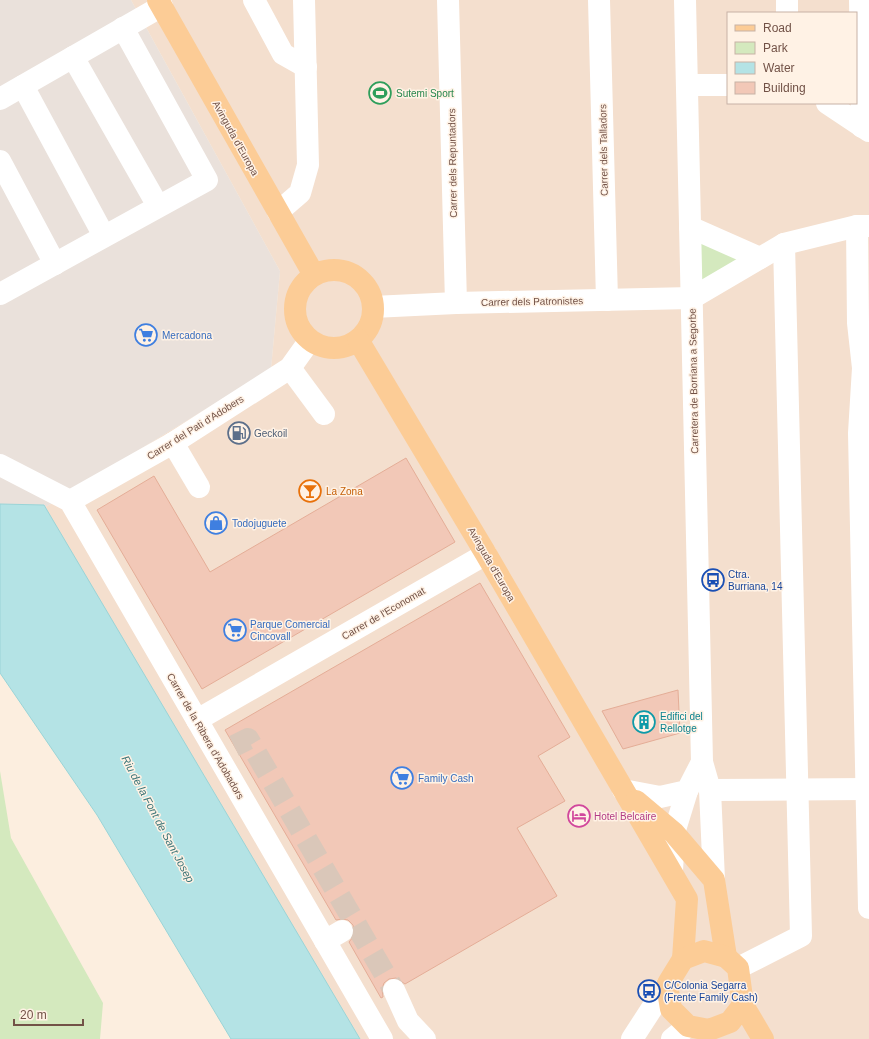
<svg xmlns="http://www.w3.org/2000/svg" width="869" height="1039" viewBox="0 0 869 1039" font-family="Arial,sans-serif">
  <rect width="100%" height="100%" fill="#fceedf"/>
  <path fill="#f4dfce" fill-rule="evenodd" d="M 131,0 L 869,0 L 869,1039 L 359,1039 L 44,508 L 271,369 L 280,271 ZM 728,13 L 856,13 L 856,103 L 728,103 Z"/>
  <polygon fill="#eae1db" points="0,0 131,0 280,271 271,369 44,508 0,506"/>
  <g fill="#d4e9be">
    <polygon points="690,227 760,258 692,298"/>
    <polygon points="0,771 11,838 103,1003 100,1039 0,1039"/>
  </g>
  <polygon fill="#b4e3e5" stroke="#9ad4d7" points="0,504 44,505 360,1039 231,1039 97,815 0,673"/>
  <g fill="#f2c8b7" stroke="#e4ad97">
    <polygon points="406,458 455,542 202,689 97,510 154,476 210,572"/>
    <polygon points="480,583 570,737 538,756 565,801 517,828 557,896 405,984 396,978 389,979 384,983 382,989 383,997 381,998 349,942 353,937 354,931 353,925 348,920 342,919 336,920 225,730"/>
    <polygon points="678,690 680,733 623,749 602,711"/>
  </g>
  <g fill="none" stroke-linecap="round" stroke-linejoin="round">
    <polyline stroke="#dac7b9" stroke-width="22" stroke-dasharray="22 11" stroke-linecap="butt" points="234,746 248,739 394,990"/>
    <g stroke="#fff" stroke-width="22">
      <polyline points="254,0 283,54 306,67"/>
      <polyline points="448,0 456,303"/>
      <polyline points="599,0 607,300"/>
      <polyline points="685,0 702,762 710,790 714,880"/>
      <polyline points="787,0 787,13"/>
      <polyline points="860,0 862,127"/>
      <polyline points="73,57 158,206"/>
      <polyline points="687,85 728,85"/>
      <polyline points="23,86 104,236"/>
      <polyline points="0,99 162,6"/>
      <polyline points="827,103 869,131"/>
      <polyline points="0,161 55,264"/>
      <polyline points="278,212 300,193 308,165 304,0"/>
      <polyline points="857,226 858,323 863,368 859,433 869,908"/>
      <polyline points="690,227 760,258"/>
      <polyline points="0,294 207,180 123,28"/>
      <polyline points="692,298 784,244 857,226 869,226"/>
      <polyline points="373,307 456,303 692,298"/>
      <polyline points="290,368 324,414"/>
      <polyline points="173,443 199,487"/>
      <polyline points="0,465 70,501 382,1039"/>
      <polyline points="70,501 173,443 290,368 310,340"/>
      <polyline points="197,720 486,554"/>
      <polyline points="623,790 660,797 687,791 702,762"/>
      <polyline points="710,790 867,789"/>
      <polyline points="672,871 674,833 687,791"/>
      <polyline points="325,941 342,931"/>
      <polyline points="738,968 801,936 784,244"/>
      <polyline points="394,990 408,1021 425,1039"/>
      <polyline points="632,1039 667,985"/>
      <polyline points="672,1039 688,1026"/>
    </g>
    <g stroke="#fccc96" stroke-width="22">
      <polyline points="158,0 314,275"/>
      <circle cx="334" cy="309" r="39"/>
      <polyline points="358,340 486,554 687,899 683,959"/>
      <polyline points="636,801 674,833 714,880 726,957"/>
      <polyline points="743,1005 730,1022 709,1030 688,1026 671,1009 667,985 683,959 704,951 726,957 738,968 743,1005 763,1039"/>
    </g>
  </g>
  <defs>
    <g id="stadium-ring" transform="scale(1.15)"><circle r="9.5" fill="#fff2e5" stroke="#2e9e5b" stroke-width="1.5"/><path d="M0-5a6.5 5 0 1 0 0 10a6.5 5 0 1 0 0-10ZM-3.5-1.8h7v3.6h-7Z" fill="#2e9e5b"/></g>
    <g id="supermarket-ring" transform="scale(1.15)"><circle r="9.5" fill="#fff2e5" stroke="#3f7fe0" stroke-width="1.5"/><path d="M-6-5.5h2.5l.6 2H6L4.5 2H-2.5L-4.4-4H-6ZM-1.5 3.2a1.3 1.3 0 1 0 .1 0ZM3 3.2a1.3 1.3 0 1 0 .1 0Z" fill="#3f7fe0"/></g>
    <g id="fuel-ring" transform="scale(1.15)"><circle r="9.5" fill="#fff2e5" stroke="#5c6f8a" stroke-width="1.5"/><path d="M-5.5-6h7V0h2V4h1.3V-2.5L3-4.5l.8-.8L6-3V5H2.5V1h-1V6h-7ZM-4.2-4.7v3.2H.2V-4.7Z" fill="#5c6f8a"/></g>
    <g id="bar-ring" transform="scale(1.15)"><circle r="9.5" fill="#fff2e5" stroke="#e8710a" stroke-width="1.5"/><path d="M-6-5H6L.8 .8V4.5H3.5V6h-7V4.5H-.8V.8Z" fill="#e8710a"/></g>
    <g id="shop-ring" transform="scale(1.15)"><circle r="9.5" fill="#fff2e5" stroke="#3f7fe0" stroke-width="1.5"/><path d="M-5-2.5h2.3a2.7 3.5 0 0 1 5.4 0H5L5.5 6h-11ZM-1.5-2.5h3a1.5 2.3 0 0 0-3 0Z" fill="#3f7fe0"/></g>
    <g id="bus-ring" transform="scale(1.15)"><circle r="9.5" fill="#fff2e5" stroke="#1a4fb4" stroke-width="1.5"/><path d="M-5-6H5V4H4V6H2V4H-2V6H-4V4H-5ZM-3.5-4V0h7V-4ZM-3.5 1.2v1.5H-2V1.2ZM2 1.2v1.5H3.5V1.2Z" fill="#1a4fb4"/></g>
    <g id="building-ring" transform="scale(1.15)"><circle r="9.5" fill="#fff2e5" stroke="#0f9aa8" stroke-width="1.5"/><path d="M-4-6H4V6H1V3H-1V6H-4ZM-2.5-4.3h1.7v1.8h-1.7ZM.8-4.3h1.7v1.8H.8ZM-2.5-1h1.7V.8h-1.7ZM.8-1h1.7V.8H.8Z" fill="#0f9aa8"/></g>
    <g id="hotel-ring" transform="scale(1.15)"><circle r="9.5" fill="#fff2e5" stroke="#d1479c" stroke-width="1.5"/><path d="M-6-4.5h1.5V1H6V5H4.5V3h-9V5H-6ZM-4 0a1.8 1.8 0 1 1 3.6 0ZM.5 0V-2.5h3Q6-2.5 6 0Z" fill="#d1479c"/></g>
  </defs>
  <g fill-rule="evenodd">
    <use href="#stadium-ring" x="380" y="93"/>
    <use href="#supermarket-ring" x="146" y="335"/>
    <use href="#fuel-ring" x="239" y="433"/>
    <use href="#bar-ring" x="310" y="491"/>
    <use href="#shop-ring" x="216" y="523"/>
    <use href="#bus-ring" x="713" y="580"/>
    <use href="#supermarket-ring" x="235" y="630"/>
    <use href="#building-ring" x="644" y="722"/>
    <use href="#supermarket-ring" x="402" y="778"/>
    <use href="#hotel-ring" x="579" y="816"/>
    <use href="#bus-ring" x="649" y="991"/>
  </g>
  <g text-anchor="middle" stroke-width="3" stroke-linejoin="round" paint-order="stroke">
    <g font-size="10" fill="#27864d" stroke="#fff2e5" text-anchor="start">
      <text x="396" y="97">Sutemi Sport</text>
    </g>
    <g font-size="10" fill="#725247" stroke="#fff2e5">
      <text transform="translate(236 138) rotate(61)" y="4">Avinguda d'Europa</text>
      <text transform="translate(603 150) rotate(-91)" y="4">Carrer dels Talladors</text>
      <text transform="translate(452 163) rotate(-91)" y="4">Carrer dels Repuntadors</text>
      <text transform="translate(532 301) rotate(-1)" y="4">Carrer dels Patronistes</text>
      <text transform="translate(693 381) rotate(-91)" y="4">Carretera de Borriana a Segorbe</text>
      <text transform="translate(195 427) rotate(-32)" y="4">Carrer del Pati d'Adobers</text>
      <text transform="translate(492 564) rotate(60)" y="4">Avinguda d'Europa</text>
      <text transform="translate(383 613) rotate(-30)" y="4">Carrer de l'Economat</text>
      <text transform="translate(206 736) rotate(60)" y="4">Carrer de la Ribera d'Adobadors</text>
    </g>
    <g font-size="10" fill="#366cbe" stroke="#fff2e5" text-anchor="start">
      <text x="162" y="339">Mercadona</text>
      <text x="232" y="527">Todojuguete</text>
      <text x="250" y="628">Parque Comercial<tspan x="250" dy="12">Cincovall</tspan></text>
      <text x="418" y="782">Family Cash</text>
    </g>
    <g font-size="10" fill="#4e5e75" stroke="#fff2e5" text-anchor="start">
      <text x="254" y="437">Geckoil</text>
    </g>
    <g font-size="10" fill="#c56008" stroke="#fff2e5" text-anchor="start">
      <text x="326" y="495">La Zona</text>
    </g>
    <g font-size="10" fill="#164399" stroke="#fff2e5" text-anchor="start">
      <text x="728" y="578">Ctra.<tspan x="728" dy="12">Burriana, 14</tspan></text>
      <text x="664" y="989">C/Colonia Segarra<tspan x="664" dy="12">(Frente Family Cash)</tspan></text>
    </g>
    <g font-size="10" fill="#0d838f" stroke="#fff2e5" text-anchor="start">
      <text x="660" y="720">Edifici del<tspan x="660" dy="12">Rellotge</tspan></text>
    </g>
    <g font-size="10" fill="#b23c85" stroke="#fff2e5" text-anchor="start">
      <text x="594" y="820">Hotel Belcaire</text>
    </g>
    <g font-size="11" font-style="italic" fill="#3b7578" stroke="#fff2e5">
      <text transform="translate(158 819) rotate(62)" y="4">Riu de la Font de Sant Josep</text>
    </g>
  </g>
  <rect x="727" y="12" width="130" height="92" fill="#fff2e5" stroke="#c7b2a6"/>
  <rect x="735" y="25" width="20" height="6" fill="#fccc96" stroke="#c7b2a6"/>
  <text x="763" y="32" font-size="12" fill="#725247">Road</text>
  <rect x="735" y="42" width="20" height="12" fill="#d4e9be" stroke="#c7b2a6"/>
  <text x="763" y="52" font-size="12" fill="#725247">Park</text>
  <rect x="735" y="62" width="20" height="12" fill="#b4e3e5" stroke="#c7b2a6"/>
  <text x="763" y="72" font-size="12" fill="#725247">Water</text>
  <rect x="735" y="82" width="20" height="12" fill="#f2c8b7" stroke="#c7b2a6"/>
  <text x="763" y="92" font-size="12" fill="#725247">Building</text>
  <path d="M14 1019v6h69v-6" fill="none" stroke="#725247" stroke-width="2"/>
  <text x="20" y="1019" font-size="12" fill="#725247" stroke="#fff2e5" stroke-width="3" paint-order="stroke">20 m</text>
</svg>
